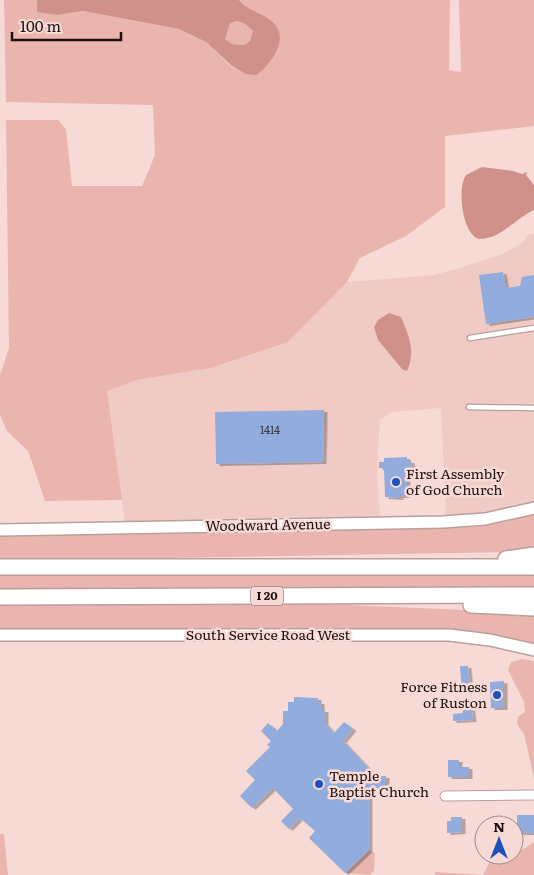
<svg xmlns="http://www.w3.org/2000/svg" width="534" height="875" viewBox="0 0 534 875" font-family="Literata,serif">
  <defs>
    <filter id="shadow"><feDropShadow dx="3.5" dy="2" stdDeviation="0" flood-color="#0004"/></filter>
  </defs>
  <rect width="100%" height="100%" fill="#f7dad6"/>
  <polygon fill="#f0cbc6" points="534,233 534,504 494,514 446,518 441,408 392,412 380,420 377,469 380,519 125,524 107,391 137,380 211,368 288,342 347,282 434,275 459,268 500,255 522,243 528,235"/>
  <g fill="#eab5af">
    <polygon points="4,0 37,0 38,12 57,15 83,11 179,29 206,42 232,67 245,74 270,19 248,9 239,0 450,0 449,70 461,72 459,0 534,0 534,126 445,136 445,207 406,236 360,258 347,282 288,342 211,368 137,380 107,391 122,500 45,501 28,451 7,431 0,415 0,375 9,348 6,120 58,120 66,129 72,186 142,186 155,155 153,105 6,102"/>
    <polygon points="237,21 245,24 253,31 250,41 245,45 232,44 225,39 230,22"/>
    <polygon points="534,514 534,549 513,552 0,561 0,536 443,528 499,523"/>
    <polygon points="534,570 534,589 0,592 0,573"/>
    <polygon points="302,603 534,613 534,646 515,641 0,632 0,604"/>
    <polygon points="522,659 534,661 534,778 524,734 517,724 518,717 525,712 524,702 508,670 511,662"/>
    <polygon points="0,834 4,834 8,875 0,875"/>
    <polygon points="534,842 534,875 435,875 435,872 483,875 489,863 488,855 514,855 514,852 519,852"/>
    <polygon points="369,850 375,853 374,871 370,875 345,873"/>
  </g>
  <g fill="#d0918a" fill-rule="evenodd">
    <path d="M 37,0 L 239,0 C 248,11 258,11 269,19 C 293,35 272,63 257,75 L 245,74 L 232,66 L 206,42 L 179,29 L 83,11 L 57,15 L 37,12 ZM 237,21 L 245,24 L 253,31 L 250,41 L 245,45 L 232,44 L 225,39 L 230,23 Z"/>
    <path d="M 482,167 L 513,171 L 522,174 L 527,172 L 526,175 L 534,185 L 534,210 C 514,219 502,239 479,239 C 462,234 457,188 466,175 Z"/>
    <path d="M 389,313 L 401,317 C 409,336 416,352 407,371 L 402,369 L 378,340 L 374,327 L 378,320 Z"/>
  </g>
  <g fill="#91acdd" filter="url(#shadow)">
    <polygon points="503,272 506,288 520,286 522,277 534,275 534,317 486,324 479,275"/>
    <polygon points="324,410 323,462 216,464 215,412"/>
    <polygon points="407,457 407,461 411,461 412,468 407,468 407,496 400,496 400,498 385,497 384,468 379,468 379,462 384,462 384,458"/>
    <polygon points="460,666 468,666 470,691 462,692"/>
    <polygon points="504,681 504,708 491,708 490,682"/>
    <polygon points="294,697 318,698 318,702 321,702 321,710 325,710 325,723 334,733 344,722 353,729 343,741 372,772 372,776 386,776 386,788 373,788 373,795 369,795 369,850 345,873 309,838 315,831 300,818 289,829 281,821 293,809 273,788 252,808 240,796 255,780 246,771 270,747 267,745 271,741 261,731 268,723 277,731 283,724 283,711 288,711 288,702 294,702"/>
    <polygon points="463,704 471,704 473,720 453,721 453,714 463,713"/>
    <polygon points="448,760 459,760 459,767 469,767 469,777 448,777"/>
    <rect x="517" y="815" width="17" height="18"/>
    <polygon points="451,817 462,817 462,832 447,833 447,821 451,821"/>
  </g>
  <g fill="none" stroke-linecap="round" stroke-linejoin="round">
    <g stroke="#ba9f9b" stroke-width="7">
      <g id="service">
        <polyline points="470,338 534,328"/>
        <polyline points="469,407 534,408"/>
      </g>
    </g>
    <g stroke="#ba9f9b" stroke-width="11">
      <polyline id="minor" points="445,796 534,795"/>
    </g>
    <g stroke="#ba9f9b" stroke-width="14">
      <g id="secondary">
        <polyline points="0,530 443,522 485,519 534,508"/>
        <polyline points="0,635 449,635 490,640 534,650"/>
      </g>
    </g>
    <g stroke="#ba9f9b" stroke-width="18">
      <g id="motorway">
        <polyline points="506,559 534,555"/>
        <polyline points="0,567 534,567"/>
        <polyline points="0,597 534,595"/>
        <polyline points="471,605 534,608"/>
      </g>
    </g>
    <use href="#service" stroke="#fff" stroke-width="4.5"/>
    <use href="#minor" stroke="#fff" stroke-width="9"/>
    <use href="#secondary" stroke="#fff" stroke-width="11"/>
    <use href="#motorway" stroke="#fff" stroke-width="15"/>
  </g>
  <g fill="#1b50bd" stroke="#f7dad6" stroke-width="2">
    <circle cx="396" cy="482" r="5"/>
    <circle cx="497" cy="695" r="5"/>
    <circle cx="319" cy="784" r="5"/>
  </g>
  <g text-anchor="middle" stroke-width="5" stroke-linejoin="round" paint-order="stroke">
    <g font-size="11" fill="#383843">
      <text x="270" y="434">1414</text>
    </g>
    <rect fill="#f7dad6" stroke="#5d4d4b" stroke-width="1" x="251" y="586.5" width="32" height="19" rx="4"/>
    <g font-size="12" font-weight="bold" fill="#1b1110">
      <text x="267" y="600">I 20</text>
    </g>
    <g font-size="14" fill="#1b1110" stroke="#f7dad6" text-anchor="start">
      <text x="406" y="479">First Assembly<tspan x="406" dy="16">of God Church</tspan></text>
      <text x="487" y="692" text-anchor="end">Force Fitness<tspan x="487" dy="16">of Ruston</tspan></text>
      <text x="329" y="781">Temple<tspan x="329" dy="16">Baptist Church</tspan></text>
    </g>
    <g font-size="14" fill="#1b1110" stroke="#f7dad6">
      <text transform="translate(268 525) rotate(-1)" y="5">Woodward Avenue</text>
      <text x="268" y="640">South Service Road West</text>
    </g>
  </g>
  <g transform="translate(499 840)"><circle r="24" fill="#f7dad6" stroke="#9f8a87"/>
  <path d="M0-4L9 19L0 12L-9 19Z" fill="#1b50bd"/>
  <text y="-8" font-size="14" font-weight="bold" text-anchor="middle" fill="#1b1110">N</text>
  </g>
  <path d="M12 32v8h109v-8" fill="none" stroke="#1b1110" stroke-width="2.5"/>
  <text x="20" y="32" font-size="15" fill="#1b1110" stroke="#f7dad6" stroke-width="4" paint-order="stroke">100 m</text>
</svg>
